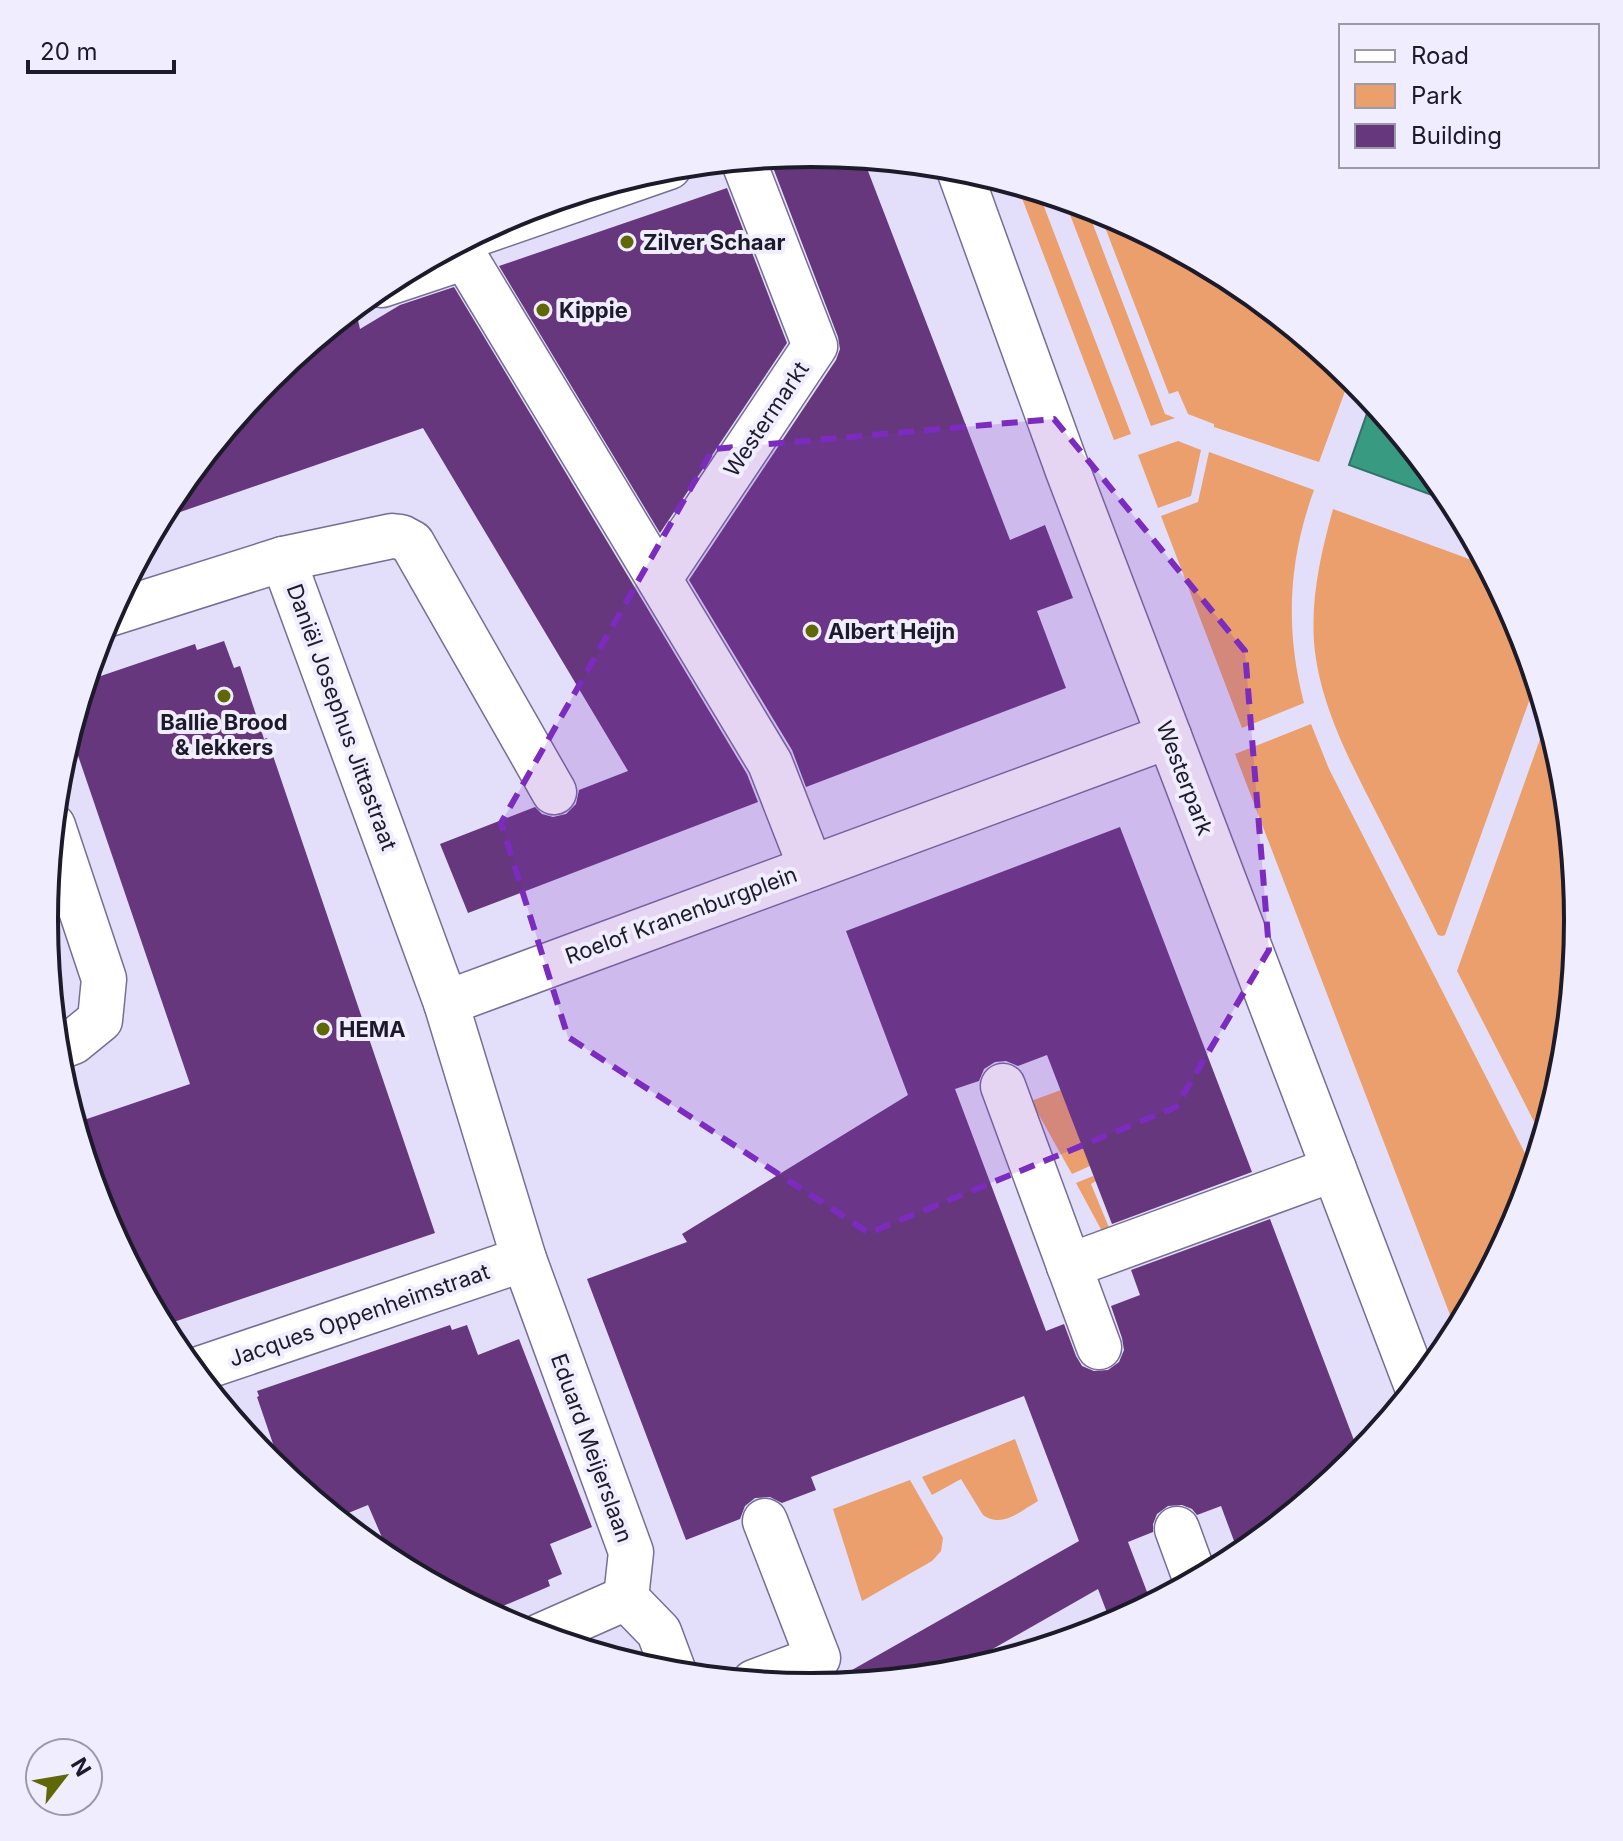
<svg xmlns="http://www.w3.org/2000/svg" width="1623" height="1841" viewBox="0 0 1623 1841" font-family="Inter,sans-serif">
  <rect width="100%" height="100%" fill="#e3def9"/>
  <g fill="#ea9f6c">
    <polygon points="1017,185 1038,191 1131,434 1114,440"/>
    <polygon points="1064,199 1086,206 1165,414 1175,418 1151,426"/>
    <polygon points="1098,209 1238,283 1351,375 1319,462 1214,427 1214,424 1188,414 1178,391 1169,394"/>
    <polygon points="1178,441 1201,450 1191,496 1158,508 1138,455"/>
    <path d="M 1209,452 L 1314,490 C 1288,561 1285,630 1304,703 L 1242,728 L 1161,516 L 1198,502 Z"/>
    <path d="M 1333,509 L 1488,566 L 1521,627 L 1537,679 L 1445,935 L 1442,936 L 1438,935 C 1419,896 1399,858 1380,820 C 1352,765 1319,705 1314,642 C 1311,596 1321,553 1333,509 Z"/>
    <polygon points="1548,717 1564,771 1579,921 1564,1071 1543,1139 1457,971"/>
    <polygon points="1311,724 1329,769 1534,1171 1520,1215 1457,1333 1235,754"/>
    <polygon points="1061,1090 1090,1166 1072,1174 1031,1101"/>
    <polygon points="1253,1174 1256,1182 1114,1237 1103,1233 1076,1183 1093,1176 1096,1181 1091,1184 1112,1235 1201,1200 1199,1194"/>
    <path d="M 1015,1439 L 1038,1501 C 1022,1510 1002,1529 983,1515 L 961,1479 L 932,1495 L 922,1477 Z"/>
    <polygon points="910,1480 943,1538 941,1551 932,1561 862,1601 833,1509"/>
  </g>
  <polygon fill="#399a82" stroke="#317467" stroke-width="2" points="1372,399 1450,494 1454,503 1349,465"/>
  <g fill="#67377d">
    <polygon points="812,153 863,158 1010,540 1045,525 1073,598 1037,611 1066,688 806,787 792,750 689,580 836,360 840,349 838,337 769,157"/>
    <polygon points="727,188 787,343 660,533 499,266"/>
    <polygon points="454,287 747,774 758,802 468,913 440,844 535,807 542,814 553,817 566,814 576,804 579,790 628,771 423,428 160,519 174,494 269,377 335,324 357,316 360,329 400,305"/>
    <polygon points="224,641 234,668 240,666 264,739 267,738 435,1233 162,1326 102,1214 75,1123 190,1084 70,732 86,681 195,644 197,650"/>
    <polygon points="1120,827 1252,1172 1112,1224 1047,1055 1018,1066 1006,1061 995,1062 984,1069 979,1081 955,1089 1046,1331 1064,1324 1076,1356 1082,1366 1094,1371 1108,1370 1119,1362 1124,1350 1122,1338 1111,1306 1140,1295 1131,1270 1270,1219 1360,1456 1240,1557 1221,1506 1197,1515 1192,1509 1182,1505 1168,1506 1157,1514 1153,1524 1153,1532 1128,1542 1152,1605 1112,1626 1098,1589 947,1675 822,1687 1079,1541 1024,1396 811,1477 816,1490 782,1503 770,1497 755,1498 745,1506 740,1519 686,1540 587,1279 687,1242 682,1234 908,1095 846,931"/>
    <polygon points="450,1325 452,1330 467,1325 478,1355 519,1339 592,1527 550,1544 562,1574 548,1580 550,1586 496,1609 494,1604 481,1610 393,1563 368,1505 336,1518 284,1476 257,1397 259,1396 257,1391"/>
  </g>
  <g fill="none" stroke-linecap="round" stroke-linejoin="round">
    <g stroke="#766e95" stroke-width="47">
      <g id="minor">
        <polyline points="958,167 1068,471 1417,1387"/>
        <polyline points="476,234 669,167"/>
        <polyline points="457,244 770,763 811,868"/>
        <polyline points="382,285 466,257"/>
        <polyline points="283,559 392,536 401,537 412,543 554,792"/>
        <polyline points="660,578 815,346 743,160"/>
        <polyline points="109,614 283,559 446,1003 524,1259 631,1552 626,1598 659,1632 675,1675"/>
        <polyline points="53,826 104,979 100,1020 73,1042 57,1048"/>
        <polyline points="446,1003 1169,736"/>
        <polyline points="1003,1086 1099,1347"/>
        <polyline points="1069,1266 1334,1169"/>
        <polyline points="193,1371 524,1259"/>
        <polyline points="1177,1529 1196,1581"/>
        <polyline points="540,1636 626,1598"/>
        <polyline points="754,1682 818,1658 765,1521"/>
      </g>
    </g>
    <use href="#minor" stroke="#fff" stroke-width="44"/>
  </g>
  <path fill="#7b2cbf" fill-opacity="0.2" stroke="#7b2cbf" stroke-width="6" stroke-dasharray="16 10" stroke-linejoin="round" d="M 1054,419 L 1245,651 L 1269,950 L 1176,1107 L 869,1233 L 568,1037 L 501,823 L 713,449 Z"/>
  <g fill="#606706" stroke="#f0edff" stroke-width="3">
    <circle cx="627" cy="242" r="8"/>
    <circle cx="543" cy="310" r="8"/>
    <circle cx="812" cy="631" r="8"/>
    <circle cx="224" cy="696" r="8"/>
    <circle cx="323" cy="1029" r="8"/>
  </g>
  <g text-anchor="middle" stroke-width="8" stroke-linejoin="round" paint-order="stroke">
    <g font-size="22" font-weight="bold" fill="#1d1a29" stroke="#f0edff" text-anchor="start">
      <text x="643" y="250">Zilver Schaar</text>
      <text x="559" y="318">Kippie</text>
      <text x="828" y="639">Albert Heijn</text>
      <text x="224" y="730" text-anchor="middle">Ballie Brood<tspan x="224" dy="25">&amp; lekkers</tspan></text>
      <text x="339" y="1037">HEMA</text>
    </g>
    <g font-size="22" fill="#1d1a29" stroke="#f0edff">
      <text transform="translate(766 419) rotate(-56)" y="8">Westermarkt</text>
      <text transform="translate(342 717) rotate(70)" y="8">Daniël Josephus Jittastraat</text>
      <text transform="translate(1185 778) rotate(69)" y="8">Westerpark</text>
      <text transform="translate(681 915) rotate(-20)" y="8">Roelof Kranenburgplein</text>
      <text transform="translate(359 1315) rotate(-19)" y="8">Jacques Oppenheimstraat</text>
      <text transform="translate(592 1448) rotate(70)" y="8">Eduard Meijerslaan</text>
    </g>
  </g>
  <path d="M0 0H1623V1841H0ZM58 920a753 753 0 1 1 1506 0a753 753 0 1 1-1506 0Z" fill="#f0edff" fill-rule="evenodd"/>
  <path fill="none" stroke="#1d1a29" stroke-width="4" d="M58 920a753 753 0 1 1 1506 0a753 753 0 1 1-1506 0Z"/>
  <rect x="1339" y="24" width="260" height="144" fill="#f0edff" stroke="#9c99a9" stroke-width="2"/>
  <rect x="1355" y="50" width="40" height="12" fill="#ffffff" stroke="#9c99a9" stroke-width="2"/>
  <text x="1411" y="64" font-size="24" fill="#1d1a29">Road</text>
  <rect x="1355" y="84" width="40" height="24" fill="#ea9f6c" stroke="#9c99a9" stroke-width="2"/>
  <text x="1411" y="104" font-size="24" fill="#1d1a29">Park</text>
  <rect x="1355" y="124" width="40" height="24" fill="#67377d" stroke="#9c99a9" stroke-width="2"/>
  <text x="1411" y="144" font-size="24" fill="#1d1a29">Building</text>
  <g transform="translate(64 1777) rotate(59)"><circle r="38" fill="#f0edff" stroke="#9c99a9" stroke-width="2"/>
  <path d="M0-6L14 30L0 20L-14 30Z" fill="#606706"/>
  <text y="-12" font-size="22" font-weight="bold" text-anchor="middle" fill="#1d1a29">N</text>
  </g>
  <path d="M28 60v12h146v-12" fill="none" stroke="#1d1a29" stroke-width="4"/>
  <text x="40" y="60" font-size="24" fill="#1d1a29" stroke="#f0edff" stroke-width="6" paint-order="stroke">20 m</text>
</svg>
